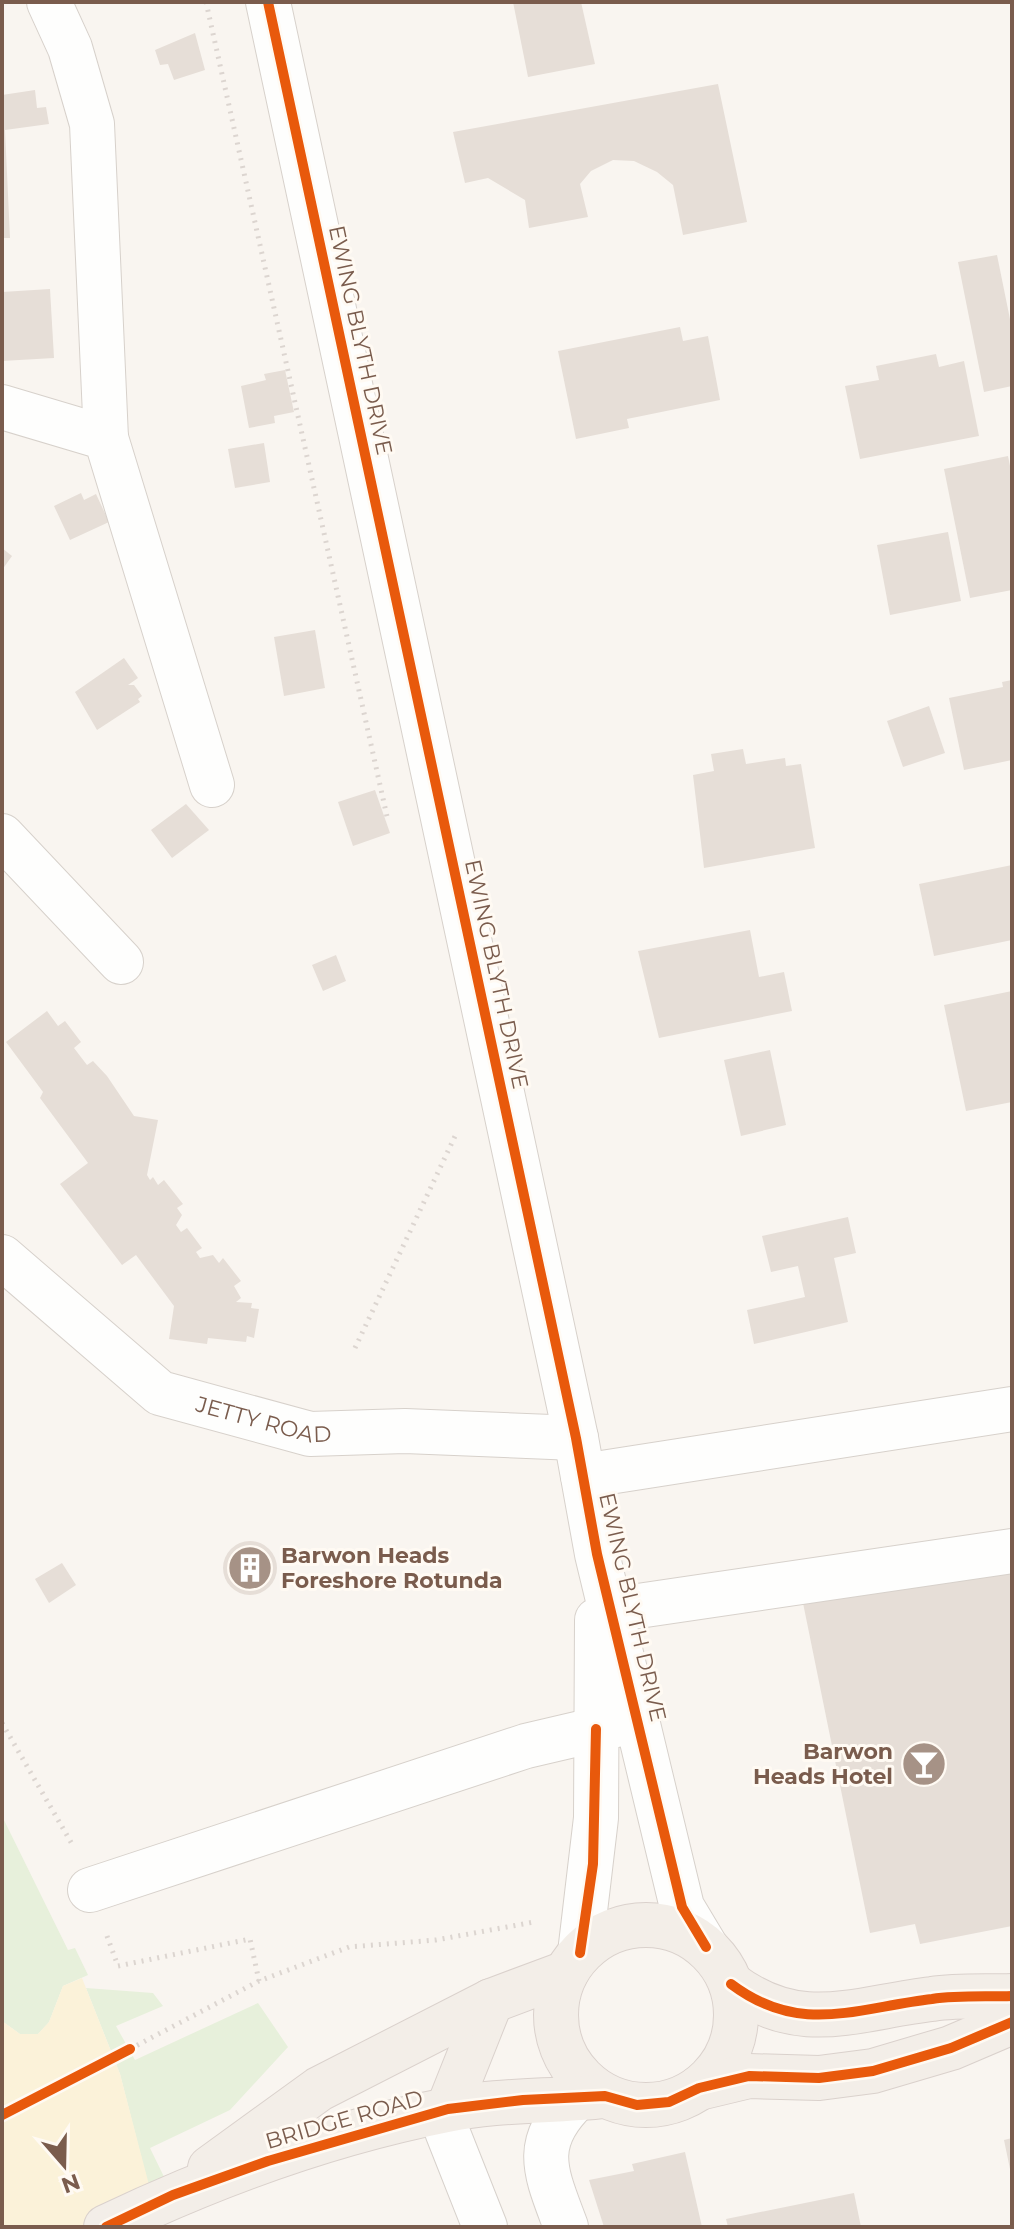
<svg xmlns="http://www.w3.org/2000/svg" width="1014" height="2229" viewBox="0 0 1014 2229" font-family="Montserrat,sans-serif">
  <rect width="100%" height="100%" fill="#f9f5f0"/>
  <g fill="#e7f0db">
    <polygon points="2,1816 68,1950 75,1948 88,1975 63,1986 49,2022 38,2034 20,2034 2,2021"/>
    <polygon points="86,1988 153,1993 163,2006 116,2026 135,2060 258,2003 288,2047 230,2110 150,2148 183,2216 159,2227 120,2074"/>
  </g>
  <polygon fill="#fbf2d9" points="82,1978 120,2074 160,2227 2,2227 2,2021 20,2034 38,2034 49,2022 63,1986"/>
  <g fill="#e6ded7">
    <polygon points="513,2 581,2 595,64 528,77"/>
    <polygon points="195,33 205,70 174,80 168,64 160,65 155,50"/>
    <polygon points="718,84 747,222 683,235 673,185 657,172 634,161 613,160 591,171 580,184 588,217 529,228 525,200 488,178 465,183 453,132"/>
    <polygon points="35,90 37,108 46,107 49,124 5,130 10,238 2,238 2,95"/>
    <polygon points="997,255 1012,329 1012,386 984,392 958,262"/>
    <polygon points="50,289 54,358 2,361 2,292"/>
    <polygon points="680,327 683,341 708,336 720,400 627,419 629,428 576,439 558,351"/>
    <polygon points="936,354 939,367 964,361 979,436 860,459 845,386 879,380 876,366"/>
    <polygon points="285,370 294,412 274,416 275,423 249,428 241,386 266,380 264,374"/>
    <polygon points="264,443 270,482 235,488 228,449"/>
    <polygon points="1008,456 1012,476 1012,590 970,598 944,469"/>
    <polygon points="81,493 84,500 96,494 109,522 70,540 54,506"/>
    <polygon points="948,532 961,601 890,615 877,545"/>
    <polygon points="2,548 12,556 2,570"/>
    <polygon points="315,630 325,688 284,696 274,637"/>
    <polygon points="124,658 138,678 128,685 134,685 142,696 138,699 140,702 97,730 75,692"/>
    <polygon points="1012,680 1012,760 964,770 949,698 1003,687 1002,682"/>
    <polygon points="929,706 945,753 903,767 887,721"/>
    <polygon points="743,749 746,764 785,758 786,766 801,764 815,848 704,868 693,775 714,771 711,754"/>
    <polygon points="375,790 390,833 353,846 338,802"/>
    <polygon points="186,804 209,830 172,858 151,830"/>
    <polygon points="1012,865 1012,940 934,956 919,884"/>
    <polygon points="750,930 759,977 784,972 792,1011 659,1038 638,951"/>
    <polygon points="336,955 346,981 323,991 312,965"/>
    <polygon points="1012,991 1012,1102 966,1111 944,1005"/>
    <polygon points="47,1011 58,1026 65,1021 81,1042 74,1048 87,1065 93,1061 107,1076 134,1116 158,1120 147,1175 150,1180 153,1177 158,1185 164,1180 183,1204 177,1208 182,1215 176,1225 181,1232 187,1228 202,1248 196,1252 200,1258 213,1255 219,1263 223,1258 241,1281 234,1286 241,1298 236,1302 252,1303 251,1308 259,1309 254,1338 247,1336 246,1342 208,1338 207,1344 169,1339 174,1306 136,1255 122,1265 60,1184 88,1163 40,1098 43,1092 6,1042"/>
    <polygon points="770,1050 786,1125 741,1136 724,1060"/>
    <polygon points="848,1217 856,1253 834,1258 848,1322 754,1344 747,1310 805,1297 798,1266 771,1272 762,1236"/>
    <circle cx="250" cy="1568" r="27"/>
    <polygon points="1012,1561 1012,1926 920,1944 915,1924 870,1933 803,1603"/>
    <polygon points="62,1563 76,1585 49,1603 35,1579"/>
    <polygon points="1012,2138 1012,2174 1011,2174 1004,2140"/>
    <polygon points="685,2152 702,2227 604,2227 589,2180 634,2171 632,2164"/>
    <polygon points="854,2193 861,2227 728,2227 726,2219"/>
  </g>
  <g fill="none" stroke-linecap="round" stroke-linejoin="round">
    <g stroke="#d7d1cb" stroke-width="46">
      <g id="minor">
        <polyline points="49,2 70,48 92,124 106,438"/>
        <polyline points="268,2 576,1438 597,1554 682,1907 706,1947"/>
        <polyline points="2,407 106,438 212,785"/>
        <polyline points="2,836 121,962"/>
        <path id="s1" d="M 2,1257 L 160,1393 L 310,1434 L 405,1431 L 576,1438"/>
        <polyline points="583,1476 1012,1409"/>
        <polyline points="611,1610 1012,1551"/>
        <polyline points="90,1890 526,1746 637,1720"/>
        <polyline points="580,1953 596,1818 597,1620"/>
        <polyline points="448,2109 447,2131 485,2227"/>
        <path d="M 566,2227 C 546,2173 530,2144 576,2099"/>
      </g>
    </g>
    <g stroke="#dad1cc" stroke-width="46">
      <g id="major">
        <circle cx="646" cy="2015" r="90"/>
        <path d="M 731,1984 C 800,2036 855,2008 932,1999 C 958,1995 986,1997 1012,1996"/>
        <polyline points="699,2088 749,2076 819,2078 873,2071 951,2048 1012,2022"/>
        <polyline points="448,2109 491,2001"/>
        <polyline points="210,2168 319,2089 491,2001 566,1973"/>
        <path d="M 106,2227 C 213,2176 330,2133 447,2110 C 499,2099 552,2102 605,2096"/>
      </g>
    </g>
    <g stroke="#dcd5d0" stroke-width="5" stroke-dasharray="2 6" stroke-linecap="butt">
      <polyline points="206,2 388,821"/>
      <polyline points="355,1348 457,1132"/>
      <polyline points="2,1723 72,1844"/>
      <polyline points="107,1936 118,1966 250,1939 259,1981"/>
      <polyline points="130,2049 259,1981 349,1947 436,1940 534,1922"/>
    </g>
    <use href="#minor" stroke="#fefefd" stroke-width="44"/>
    <use href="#major" stroke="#f3eee8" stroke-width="44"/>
    <g stroke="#fffaf3" stroke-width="15">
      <g id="cycleway">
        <polyline points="268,2 576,1438 597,1554 682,1907 706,1947"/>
        <polyline points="580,1953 593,1864 596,1729"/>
        <path d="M 731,1984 C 800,2036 855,2008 932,1999 C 958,1995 986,1997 1012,1996"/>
        <polyline points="2,2115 130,2049"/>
        <polyline points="106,2227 173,2195 268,2161 448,2109 523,2100 605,2096 637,2105 669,2102 699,2088 749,2076 819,2078 873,2071 951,2048 1012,2022"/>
      </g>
    </g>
    <use href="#cycleway" stroke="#e8590c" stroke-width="10"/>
  </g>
  <defs>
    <g id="building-disc" transform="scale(2.3)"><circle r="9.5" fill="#a69286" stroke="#fffaf3"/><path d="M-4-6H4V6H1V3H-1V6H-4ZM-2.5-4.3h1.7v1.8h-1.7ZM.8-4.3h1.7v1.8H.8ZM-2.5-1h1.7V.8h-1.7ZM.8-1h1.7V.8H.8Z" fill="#fff"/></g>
    <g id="bar-disc" transform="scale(2.3)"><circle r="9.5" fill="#a69286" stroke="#fffaf3"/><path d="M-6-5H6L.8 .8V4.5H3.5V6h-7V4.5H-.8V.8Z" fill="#fff"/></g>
  </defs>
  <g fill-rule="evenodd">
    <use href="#building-disc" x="250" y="1568"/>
    <use href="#bar-disc" x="924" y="1764"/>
  </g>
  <g text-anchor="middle" stroke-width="6" stroke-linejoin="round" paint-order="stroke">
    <g font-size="22" fill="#7a5c4d" stroke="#fffaf3">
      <text transform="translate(361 340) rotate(78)" y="8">EWING BLYTH DRIVE</text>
      <text transform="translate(497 974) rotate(78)" y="8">EWING BLYTH DRIVE</text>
      <text dy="8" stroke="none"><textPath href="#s1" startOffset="316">JETTY ROAD</textPath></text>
      <text transform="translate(633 1607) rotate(77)" y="8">EWING BLYTH DRIVE</text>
      <text transform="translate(344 2119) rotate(-16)" y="8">BRIDGE ROAD</text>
    </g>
    <g font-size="22" font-weight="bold" fill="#7a5c4d" stroke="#fffaf3" text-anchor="start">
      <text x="281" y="1563">Barwon Heads<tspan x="281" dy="25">Foreshore Rotunda</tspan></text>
      <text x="893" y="1759" text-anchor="end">Barwon<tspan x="893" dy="25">Heads Hotel</tspan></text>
    </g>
  </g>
  <rect width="1014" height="2229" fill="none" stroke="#7a5c4d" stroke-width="8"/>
  <g transform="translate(64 2165) rotate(160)" stroke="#fffaf3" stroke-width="6" paint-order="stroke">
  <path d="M0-6L14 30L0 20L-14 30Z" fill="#7a5c4d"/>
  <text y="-12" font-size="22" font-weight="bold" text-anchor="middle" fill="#7a5c4d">N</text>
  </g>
</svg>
